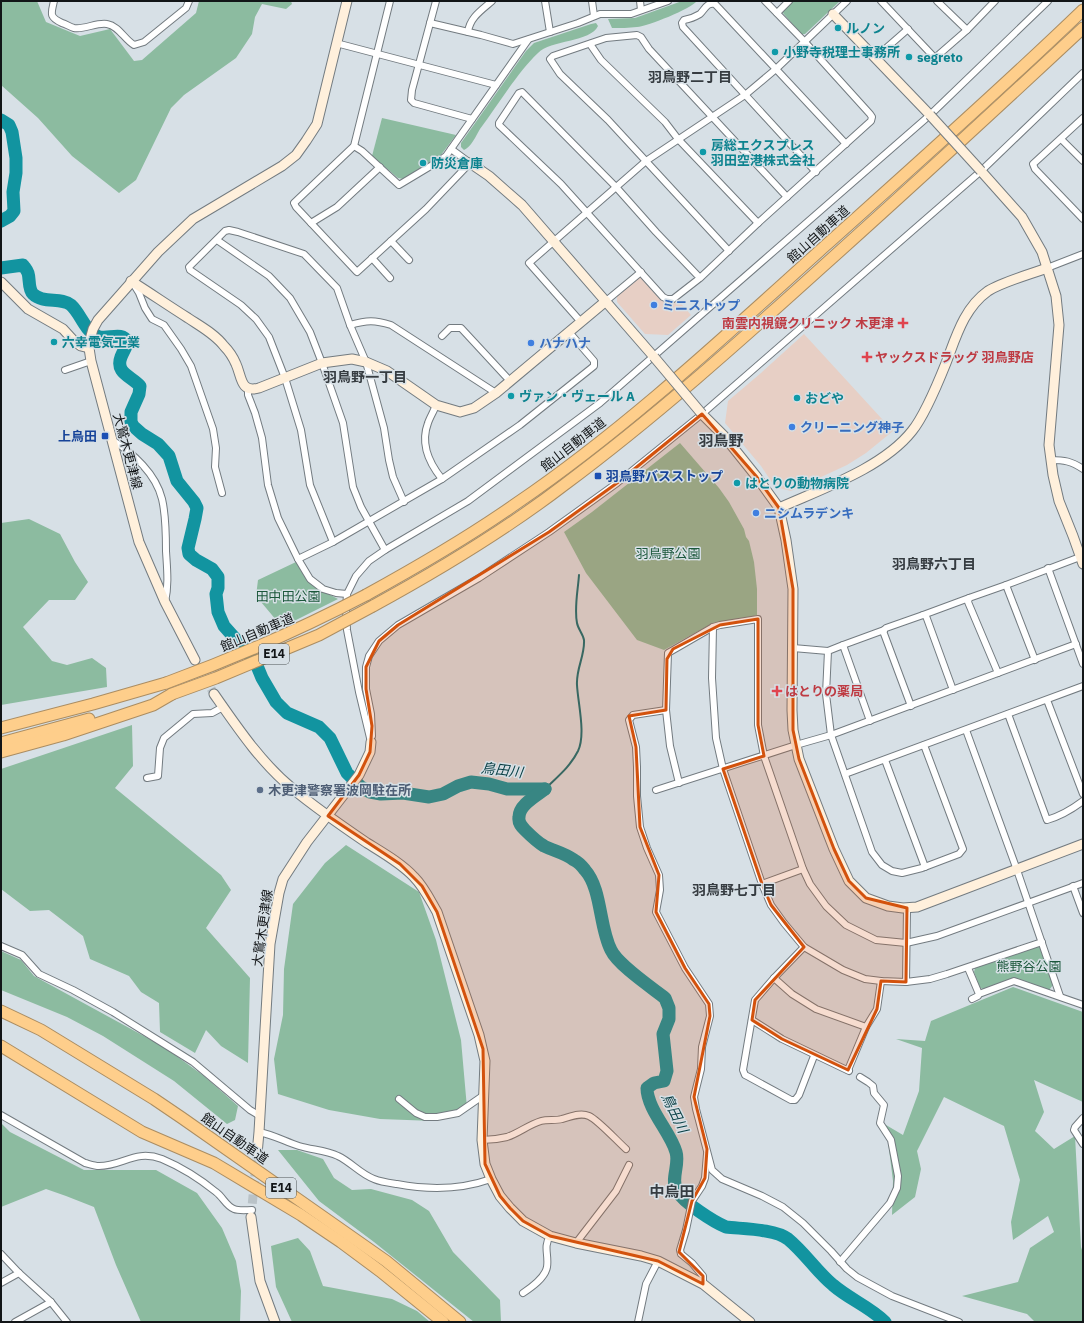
<svg xmlns="http://www.w3.org/2000/svg" width="1084" height="1323" viewBox="0 0 1084 1323" font-family="'IBM Plex Sans','Noto Sans JP',sans-serif">
  <rect width="100%" height="100%" fill="#d7e0e6"/>
  <g fill="#e7cfc5">
    <polygon points="638,278 641,278 667,305 676,298 691,315 668,335 645,334 617,302 617,296"/>
    <polygon points="804,334 893,431 866,453 847,465 791,491 775,487 761,466 725,423 728,401 761,373"/>
  </g>
  <g fill="#8cbba0">
    <polygon points="1,1 37,1 46,22 80,36 110,29 134,61 142,60 196,13 199,1 291,1 292,4 286,9 262,4 255,17 252,34 236,58 184,95 171,108 136,180 119,193 72,156 38,118 1,85"/>
    <path d="M 682,1 L 697,1 C 691,9 648,26 637,27 C 629,28 620,28 612,28 L 608,19 L 635,18 Z"/>
    <polygon points="792,1 840,1 805,34 801,34 783,13 783,9"/>
    <path d="M 596,23 L 598,26 C 591,42 550,40 538,53 C 517,73 498,105 480,129 C 476,136 471,147 464,150 L 461,147 L 461,143 L 526,51 L 534,43 L 591,24 Z"/>
    <polygon points="382,118 456,135 441,155 403,179 398,178 372,156"/>
    <polygon points="680,443 719,488 729,502 744,529 746,537 749,541 754,562 757,589 757,615 751,617 748,619 713,623 664,650 637,640 586,573 564,532 592,512"/>
    <polygon points="29,519 60,534 75,562 88,582 75,600 49,600 23,627 52,661 67,665 92,658 106,668 107,687 1,705 1,523"/>
    <polygon points="296,562 306,579 313,586 338,599 282,627 256,596 258,580"/>
    <polygon points="132,725 133,766 115,788 221,875 231,890 206,928 250,978 248,1063 221,1046 206,1030 195,1053 160,1032 159,1003 141,992 129,976 90,959 83,936 49,910 30,911 1,889 1,769"/>
    <polygon points="346,845 419,892 436,940 461,1040 467,1108 434,1121 380,1119 329,1110 278,1094 274,1059 283,1015 284,969 293,904 325,863"/>
    <polygon points="1039,945 1053,985 1049,990 1014,978 983,989 980,988 974,972 975,968"/>
    <polygon points="1,951 21,960 34,976 164,1047 204,1076 238,1106 235,1120 227,1124 174,1081 103,1036 67,1017 1,990"/>
    <polygon points="1013,987 1083,1012 1083,1102 1034,1080 1044,1112 1035,1131 1054,1149 1075,1136 1081,1247 1083,1253 1083,1322 1035,1322 1027,1314 962,1296 1018,1282 1030,1248 1054,1232 1048,1216 1013,1240 1011,1222 1020,1180 1004,1126 944,1097 917,1151 921,1169 915,1197 892,1215 893,1181 886,1125 903,1135 919,1091 922,1048 896,1039 925,1041 931,1021"/>
    <polygon points="1,1123 10,1132 84,1170 156,1170 197,1193 222,1228 236,1261 241,1291 240,1322 141,1322 116,1265 94,1207 66,1196 46,1189 1,1207"/>
    <polygon points="278,1150 297,1150 323,1159 334,1178 352,1190 371,1189 412,1200 429,1211 453,1252 500,1300 501,1322 474,1322 374,1242 319,1201"/>
    <polygon points="298,1238 310,1251 323,1286 392,1299 417,1311 430,1322 292,1322 276,1287 271,1246"/>
  </g>
  <g fill="none" stroke-linecap="round" stroke-linejoin="round">
    <path stroke="#126e77" stroke-width="2" d="M 545,789 C 557,777 570,767 578,751 C 586,734 578,704 577,685 C 576,668 585,656 584,640 C 583,634 578,629 577,623 C 574,608 578,590 579,575"/>
    <g stroke="#1294a0" stroke-width="13">
      <polyline points="1,120 9,125 12,132 16,158 16,173 13,192 14,211 10,216 1,221"/>
      <path d="M 1,268 L 23,265 C 25,268 27,270 28,273 C 30,279 28,289 33,294 C 43,304 61,297 71,305 C 81,314 84,330 97,336 C 107,341 121,330 128,342 C 126,347 123,352 121,357 C 115,373 131,376 140,386 L 139,394 L 131,412 L 131,422 L 133,426 L 142,434 L 158,444 L 169,456 L 177,481 L 194,502 L 197,508 L 195,519 L 188,548 L 189,554 L 196,560 L 212,569 L 218,577 L 218,588 L 216,594 L 218,612 L 224,626 L 255,661 L 262,678 L 276,702 L 287,713 L 319,727 L 330,738 L 347,773 L 361,787 L 370,792 L 381,794 L 403,793 L 429,797 L 443,794 L 458,786 L 471,782 L 489,784 L 507,789 L 545,789"/>
      <path d="M 545,789 C 536,796 519,805 519,817 C 518,823 522,827 525,830 C 531,836 537,842 544,846 C 554,851 565,853 574,860 C 578,862 582,866 585,870 C 602,889 599,927 611,950 C 618,965 651,987 665,998 L 669,1008 L 669,1019 L 663,1034 L 667,1071 L 664,1081 L 654,1083 L 647,1088 C 647,1109 671,1133 676,1152 C 680,1165 670,1179 677,1191 C 684,1203 714,1222 726,1227 C 743,1229 775,1229 788,1239 C 805,1253 817,1272 833,1285 C 849,1299 870,1307 885,1322"/>
    </g>
    <g stroke="#b9c2c7" stroke-width="9" stroke-dasharray="9 4.5" stroke-linecap="butt">
      <polyline points="198,665 214,694"/>
      <polyline points="251,1217 257,1154"/>
    </g>
    <g stroke="#737b80" stroke-width="8">
      <g id="street">
        <path d="M 54,1 C 51,14 49,17 62,23 C 66,24 70,27 74,28 C 84,30 97,22 107,24 C 119,26 124,39 134,45 L 144,42 L 186,8 L 189,1"/>
        <polyline points="390,1 354,146 294,203 296,207 357,272 426,209 470,163 451,149"/>
        <polyline points="436,1 412,90 411,100 414,103 472,119"/>
        <polyline points="545,1 550,32"/>
        <polyline points="592,1 594,16"/>
        <polyline points="640,1 641,10"/>
        <polyline points="881,1 934,57 936,57 967,30 995,1"/>
        <polyline points="937,1 967,30"/>
        <polyline points="777,13 789,1"/>
        <polyline points="430,23 481,35 513,44 578,23 600,14 631,14 668,1"/>
        <path d="M 468,32 C 470,17 482,10 492,1"/>
        <polyline points="336,43 496,85"/>
        <polyline points="590,44 601,60 665,122 678,139 758,223"/>
        <polyline points="876,57 908,29"/>
        <polyline points="1083,118 1033,164 1035,169 1083,219"/>
        <polyline points="1061,139 1083,161"/>
        <polyline points="354,146 362,151 399,185 439,161 446,156 528,40"/>
        <path d="M 816,172 L 683,27 L 682,23 L 684,20 C 690,19 695,17 700,14 C 705,9 707,2 715,4 L 846,144"/>
        <polyline points="311,223 337,207 380,167"/>
        <polyline points="217,240 269,276 290,298 310,332 322,363 343,423 353,487 361,507 385,550"/>
        <polyline points="391,241 409,260"/>
        <polyline points="729,251 608,120 560,74 550,59 553,56 606,38 637,35 641,37 649,49 787,197"/>
        <polyline points="372,258 390,278"/>
        <polyline points="1047,268 1083,254"/>
        <polyline points="700,278 656,232 616,187 522,92 519,93 499,123 499,125 561,184 663,297 667,299 673,299 700,278 758,223 871,121 872,117 870,114 804,41 765,1"/>
        <polyline points="134,285 139,293 145,308 152,319 164,325 181,349 191,366 213,429 216,448 215,467 222,493"/>
        <polyline points="606,301 641,272"/>
        <polyline points="581,322 529,263 646,161 745,95 776,69 847,1"/>
        <path d="M 350,325 C 367,320 375,320 391,325 L 496,393"/>
        <polyline points="442,336 450,328 461,328 510,381"/>
        <polyline points="65,370 91,361"/>
        <polyline points="248,389 248,395 255,413 262,438 268,485 278,518 298,559 310,579 323,589 336,593 347,594"/>
        <path d="M 436,405 C 434,411 430,417 428,423 C 420,444 429,463 442,479"/>
        <path d="M 112,440 C 133,453 156,474 162,499 C 166,516 166,534 166,551 C 167,568 169,585 165,602"/>
        <path d="M 1051,460 C 1064,460 1071,461 1083,469"/>
        <polyline points="333,542 310,485 301,430 285,378 269,337 256,319 241,305 190,270 189,267 225,231 229,230 238,232 304,254 337,288 350,325 366,362 384,428 389,460 393,477 404,502"/>
        <polyline points="298,559 333,542 442,479 520,425 594,366 594,361 569,332"/>
        <polyline points="1048,568 1083,664"/>
        <polyline points="1006,585 1080,557 1083,555"/>
        <polyline points="923,615 969,598"/>
        <polyline points="713,627 712,678 716,738 723,769 762,884 771,905 784,923 804,947 843,970 865,979 881,981 906,982 930,979 947,974 1042,942"/>
        <polyline points="843,645 884,630"/>
        <polyline points="793,648 828,651"/>
        <polyline points="998,673 968,602 969,598 1006,585 1035,660"/>
        <polyline points="1047,700 1083,794"/>
        <polyline points="911,706 883,631 886,628 923,615 926,616 953,690"/>
        <polyline points="666,710 633,715 629,720 636,747 637,767 637,796 640,827 647,848 659,875 660,890 656,912 685,968 709,1004 710,1016 702,1047 701,1069 694,1097 696,1109 712,1170 722,1179 762,1196 783,1207 803,1223 831,1251 847,1269 857,1277 892,1296 959,1322"/>
        <path d="M 1008,714 L 1047,820 C 1061,816 1071,810 1083,801"/>
        <polyline points="870,721 843,645 828,651 826,694 831,735 872,852 882,865 892,871 902,873 922,868 959,854 963,849 924,745"/>
        <polyline points="966,730 1017,870 1060,996"/>
        <polyline points="372,736 371,714 366,689 366,667 369,656 379,641 398,625 479,578 549,532 617,483 702,414 981,171 1083,73"/>
        <polyline points="371,742 359,692 347,630 346,609 347,594 356,576 369,561 385,550 468,501 600,403 930,115 1048,1"/>
        <polyline points="885,760 925,867"/>
        <polyline points="845,774 1083,686"/>
        <polyline points="147,778 158,776 160,748 164,738 193,714 212,713 223,707"/>
        <polyline points="679,783 670,746 666,710 668,653 713,627 720,625 758,619 758,725 764,756 803,869 810,884 826,906 846,925 876,940 906,943 937,936 1083,883"/>
        <polyline points="656,790 796,745 831,735 1076,644"/>
        <polyline points="762,884 803,869"/>
        <polyline points="1073,886 1083,913"/>
        <polyline points="1,946 22,955 39,974 73,990 113,1012 193,1062 250,1110 260,1116"/>
        <polyline points="804,947 774,978 755,1000 743,1070 745,1075 749,1077 791,1100 795,1100 799,1095 814,1056"/>
        <polyline points="968,968 979,994"/>
        <polyline points="774,978 792,994 816,1009 866,1027"/>
        <polyline points="906,982 907,908"/>
        <polyline points="972,999 978,996 979,994 1014,981 1083,1005"/>
        <polyline points="752,1020 782,1039 849,1071"/>
        <polyline points="848,1070 866,1027 877,1009 881,981"/>
        <polyline points="399,1099 416,1113 425,1117 437,1117 458,1113 484,1095"/>
        <path d="M 1,1115 L 85,1163 C 89,1164 95,1166 99,1166 C 123,1166 135,1149 162,1159 C 181,1167 200,1179 216,1192 C 223,1197 226,1206 234,1209 C 239,1211 246,1210 252,1210"/>
        <polyline points="1083,1118 1075,1127 1074,1130 1083,1144"/>
        <path d="M 259,1132 C 274,1135 286,1142 299,1146 C 312,1150 326,1150 338,1156 C 351,1162 360,1174 374,1179 C 381,1182 390,1183 397,1184 C 429,1190 460,1190 491,1179"/>
        <path d="M 482,1140 C 491,1140 499,1139 507,1137 C 519,1133 528,1125 541,1121 C 548,1119 555,1121 562,1119 C 570,1117 580,1112 589,1116 C 598,1120 617,1141 626,1149"/>
        <polyline points="576,1243 616,1191 629,1165"/>
        <polyline points="1,1254 19,1273 51,1302 67,1322"/>
        <polyline points="840,1262 890,1203 897,1188 898,1176 891,1140 880,1123 884,1105 874,1093 873,1086 868,1082 860,1077"/>
        <polyline points="1,1283 19,1273"/>
        <polyline points="703,1284 703,1276 692,1263 681,1254 680,1250 686,1230 692,1201 702,1186 705,1178 707,1154"/>
        <path d="M 523,1293 C 532,1287 545,1278 547,1267 C 549,1255 543,1247 550,1236"/>
        <polyline points="15,1322 51,1302"/>
        <polyline points="638,1322 646,1284 658,1261"/>
      </g>
    </g>
    <g stroke="#737b80" stroke-width="11">
      <g id="secondary">
        <polyline points="833,14 930,115"/>
        <polyline points="470,163 489,176 522,205 654,357"/>
        <polyline points="981,171 1022,217 1042,252 1056,296 1059,325 1049,445 1053,475 1059,501 1073,536 1083,564"/>
        <path d="M 131,281 C 150,293 169,306 188,318 C 200,326 215,334 224,346 C 229,351 233,357 236,364 C 242,377 240,393 259,388 L 322,363 L 352,359 L 366,362 L 387,371 L 436,405 L 460,412 L 474,408 L 496,393 L 606,301"/>
        <polyline points="1,282 28,309 63,329 74,341 81,346 89,348"/>
        <polyline points="702,414 724,436 756,476 779,508 786,540 793,589 792,710 793,730 799,759 834,849 849,881 866,898 888,906 903,908 917,907 954,893 1083,844"/>
        <path d="M 779,508 C 821,489 883,468 912,431 C 925,415 938,383 946,363 C 956,337 964,308 988,291 C 1002,282 1031,274 1047,268"/>
        <polyline points="195,660 165,602 139,542 91,361 89,348 91,336 93,329 98,320 158,252 193,219 282,166 296,155 306,141 317,124 347,1"/>
        <path d="M 214,694 C 237,727 261,763 293,789 C 317,809 342,826 367,843 C 383,853 401,863 414,877 C 424,887 430,900 437,912 L 479,1035 L 485,1061 L 482,1140 L 485,1164 L 491,1179 L 500,1196 L 510,1208 L 523,1221 L 550,1236 L 576,1243 L 641,1256 L 658,1261 L 703,1284 L 750,1322"/>
        <polyline points="257,1154 259,1132 270,944 279,893 283,879 307,842 359,775 370,752 371,742"/>
        <polyline points="251,1217 260,1281 275,1322"/>
      </g>
    </g>
    <g stroke="#ab8d62" stroke-width="13">
      <g id="highway">
        <path d="M 366,595 C 417,567 469,537 517,503 C 627,428 726,335 825,246 C 912,168 999,91 1083,10"/>
        <path d="M 373,606 C 439,570 504,531 564,485 C 654,418 738,343 821,268 C 909,189 996,109 1083,28"/>
        <polyline points="1,728 93,704 166,683"/>
        <polyline points="1,743 89,719"/>
        <polyline points="1,752 63,735 153,705 172,694"/>
        <polyline points="1,1011 41,1030 154,1099 182,1118 386,1261 460,1322"/>
        <polyline points="1,1046 142,1132 214,1163 301,1215 341,1242 380,1271 443,1322"/>
      </g>
    </g>
    <use href="#street" stroke="#fff" stroke-width="6"/>
    <use href="#secondary" stroke="#fff0dc" stroke-width="9"/>
    <use href="#highway" stroke="#fece8b" stroke-width="11"/>
    <g stroke="#737b80" stroke-width="11" stroke-linecap="butt">
      <g id="secondary-bridge">
        <polyline points="930,115 981,171"/>
        <polyline points="654,357 702,414"/>
      </g>
    </g>
    <g stroke="#ab8d62" stroke-width="13" stroke-linecap="butt">
      <g id="highway-bridge">
        <path d="M 166,683 C 235,658 301,629 366,595"/>
        <polyline points="172,694 216,678 319,635 373,606"/>
      </g>
    </g>
    <use href="#secondary-bridge" stroke="#fff0dc" stroke-width="9"/>
    <use href="#highway-bridge" stroke="#fece8b" stroke-width="11"/>
  </g>
  <path fill="#d3520d" fill-opacity="0.2" stroke="#d3520d" stroke-width="3" stroke-linejoin="round" d="M 702,414 L 756,476 L 779,508 L 793,589 L 793,730 L 799,759 L 834,849 L 849,881 L 866,898 L 907,908 L 906,982 L 881,981 L 877,1009 L 848,1070 L 782,1039 L 752,1020 L 755,1000 L 804,947 L 771,905 L 762,884 L 723,769 L 764,756 L 758,725 L 758,619 L 720,625 L 673,649 L 667,659 L 666,710 L 629,716 L 636,747 L 640,827 L 659,875 L 656,912 L 685,968 L 709,1004 L 710,1016 L 694,1097 L 707,1149 L 705,1178 L 692,1201 L 679,1252 L 703,1276 L 703,1284 L 658,1261 L 550,1236 L 523,1221 L 510,1208 L 500,1196 L 485,1164 L 483,1049 L 437,912 L 422,886 L 400,864 L 328,816 L 359,775 L 370,752 L 372,726 L 366,689 L 366,667 L 379,641 L 398,625 L 549,532 L 617,483 Z"/>
  <g fill="#0f9aa8" stroke="#d7e0e6" stroke-width="1.5">
    <circle cx="838" cy="28" r="4"/>
    <circle cx="775" cy="52" r="4"/>
    <circle cx="909" cy="57" r="4"/>
    <circle cx="703" cy="152" r="4"/>
    <circle cx="423" cy="163" r="4"/>
    <circle cx="54" cy="342" r="4"/>
    <circle cx="511" cy="396" r="4"/>
    <circle cx="797" cy="398" r="4"/>
    <circle cx="737" cy="483" r="4"/>
  </g>
  <g fill="#3f7fe0" stroke="#d7e0e6" stroke-width="1.5">
    <circle cx="654" cy="305" r="4"/>
    <circle cx="531" cy="343" r="4"/>
    <circle cx="792" cy="427" r="4"/>
    <circle cx="756" cy="513" r="4"/>
  </g>
  <g fill="#e0444e" stroke="#d7e0e6" stroke-width="1.5">
    <path d="M901 317h4v4h4v4h-4v4h-4v-4h-4v-4h4z"/>
    <path d="M865 351h4v4h4v4h-4v4h-4v-4h-4v-4h4z"/>
    <path d="M775 685h4v4h4v4h-4v4h-4v-4h-4v-4h4z"/>
  </g>
  <g fill="#1a4fb4" stroke="#d7e0e6" stroke-width="1.5">
    <rect x="101" y="432" width="8" height="8" rx="2"/>
    <rect x="594" y="472" width="8" height="8" rx="2"/>
  </g>
  <circle fill="#5c6f8a" stroke="#d7e0e6" stroke-width="1.5" cx="260" cy="790" r="4"/>
  <g text-anchor="middle" stroke-width="3" stroke-linejoin="round" paint-order="stroke">
    <g fill="#d7e0e6" stroke="#4d5255" stroke-width="1">
      <rect x="259" y="644" width="30" height="20" rx="3"/>
      <rect x="266" y="1178" width="30" height="20" rx="3"/>
    </g>
    <g font-size="12" font-weight="bold" fill="#121517">
      <text x="274" y="658">E14</text>
      <text x="281" y="1192">E14</text>
    </g>
    <g font-size="13" font-weight="bold" fill="#0d838f" stroke="#d7e0e6" text-anchor="start">
      <text x="846" y="33">ルノン</text>
      <text x="783" y="57">小野寺税理士事務所</text>
      <text x="917" y="62">segreto</text>
      <text x="711" y="150">房総エクスプレス<tspan x="711" dy="15">羽田空港株式会社</tspan></text>
      <text x="431" y="168">防災倉庫</text>
      <text x="62" y="347">六幸電気工業</text>
      <text x="519" y="401">ヴァン・ヴェール A</text>
      <text x="805" y="403">おどや</text>
      <text x="745" y="488">はとりの動物病院</text>
    </g>
    <g font-size="13" fill="#121517" stroke="#d7e0e6">
      <text transform="translate(818 234) rotate(-42)" y="5">館山自動車道</text>
      <text transform="translate(573 444) rotate(-38)" y="5">館山自動車道</text>
      <text transform="translate(128 451) rotate(75)" y="5">大鷲木更津線</text>
      <text transform="translate(257 632) rotate(-23)" y="5">館山自動車道</text>
      <text transform="translate(262 928) rotate(-82)" y="5">大鷲木更津線</text>
      <text transform="translate(235 1138) rotate(35)" y="5">館山自動車道</text>
    </g>
    <g font-size="13" font-weight="bold" fill="#366cbe" stroke="#d7e0e6" text-anchor="start">
      <text x="662" y="310">ミニストップ</text>
      <text x="539" y="348">ハナハナ</text>
      <text x="800" y="432">クリーニング神子</text>
      <text x="764" y="518">ニシムラデンキ</text>
    </g>
    <g font-size="13" font-weight="bold" fill="#be3a42" stroke="#d7e0e6" text-anchor="start">
      <text x="894" y="328" text-anchor="end">南雲内視鏡クリニック 木更津</text>
      <text x="875" y="362">ヤックスドラッグ 羽鳥野店</text>
      <text x="785" y="696">はとりの薬局</text>
    </g>
    <g font-size="13" font-weight="bold" fill="#164399" stroke="#d7e0e6" text-anchor="end">
      <text x="97" y="441">上烏田</text>
      <text x="606" y="481" text-anchor="start">羽鳥野バスストップ</text>
    </g>
    <g font-size="13" fill="#1b573b" stroke="#d7e0e6">
      <text x="668" y="558">羽鳥野公園</text>
      <text x="288" y="601">田中田公園</text>
      <text x="1029" y="971">熊野谷公園</text>
    </g>
    <g font-size="13" font-weight="bold" fill="#4e5e75" stroke="#d7e0e6" text-anchor="start">
      <text x="268" y="795">木更津警察署波岡駐在所</text>
    </g>
    <g font-size="14" font-weight="bold" fill="#363c41" stroke="#d7e0e6">
      <text x="690" y="82">羽鳥野二丁目</text>
      <text x="365" y="382">羽鳥野一丁目</text>
      <text x="934" y="569">羽鳥野六丁目</text>
      <text x="734" y="895">羽鳥野七丁目</text>
    </g>
    <g font-size="14" font-style="italic" fill="#073d42" stroke="#d7e0e6">
      <text transform="translate(502 770) rotate(7)" y="5">鳥田川</text>
      <text transform="translate(675 1113) rotate(64)" y="5">鳥田川</text>
    </g>
    <g font-size="15" font-weight="bold" fill="#363c41" stroke="#d7e0e6">
      <text x="721" y="446">羽鳥野</text>
      <text x="672" y="1197">中烏田</text>
    </g>
  </g>
  <rect width="1084" height="1323" fill="none" stroke="#121517" stroke-width="4"/>
</svg>
